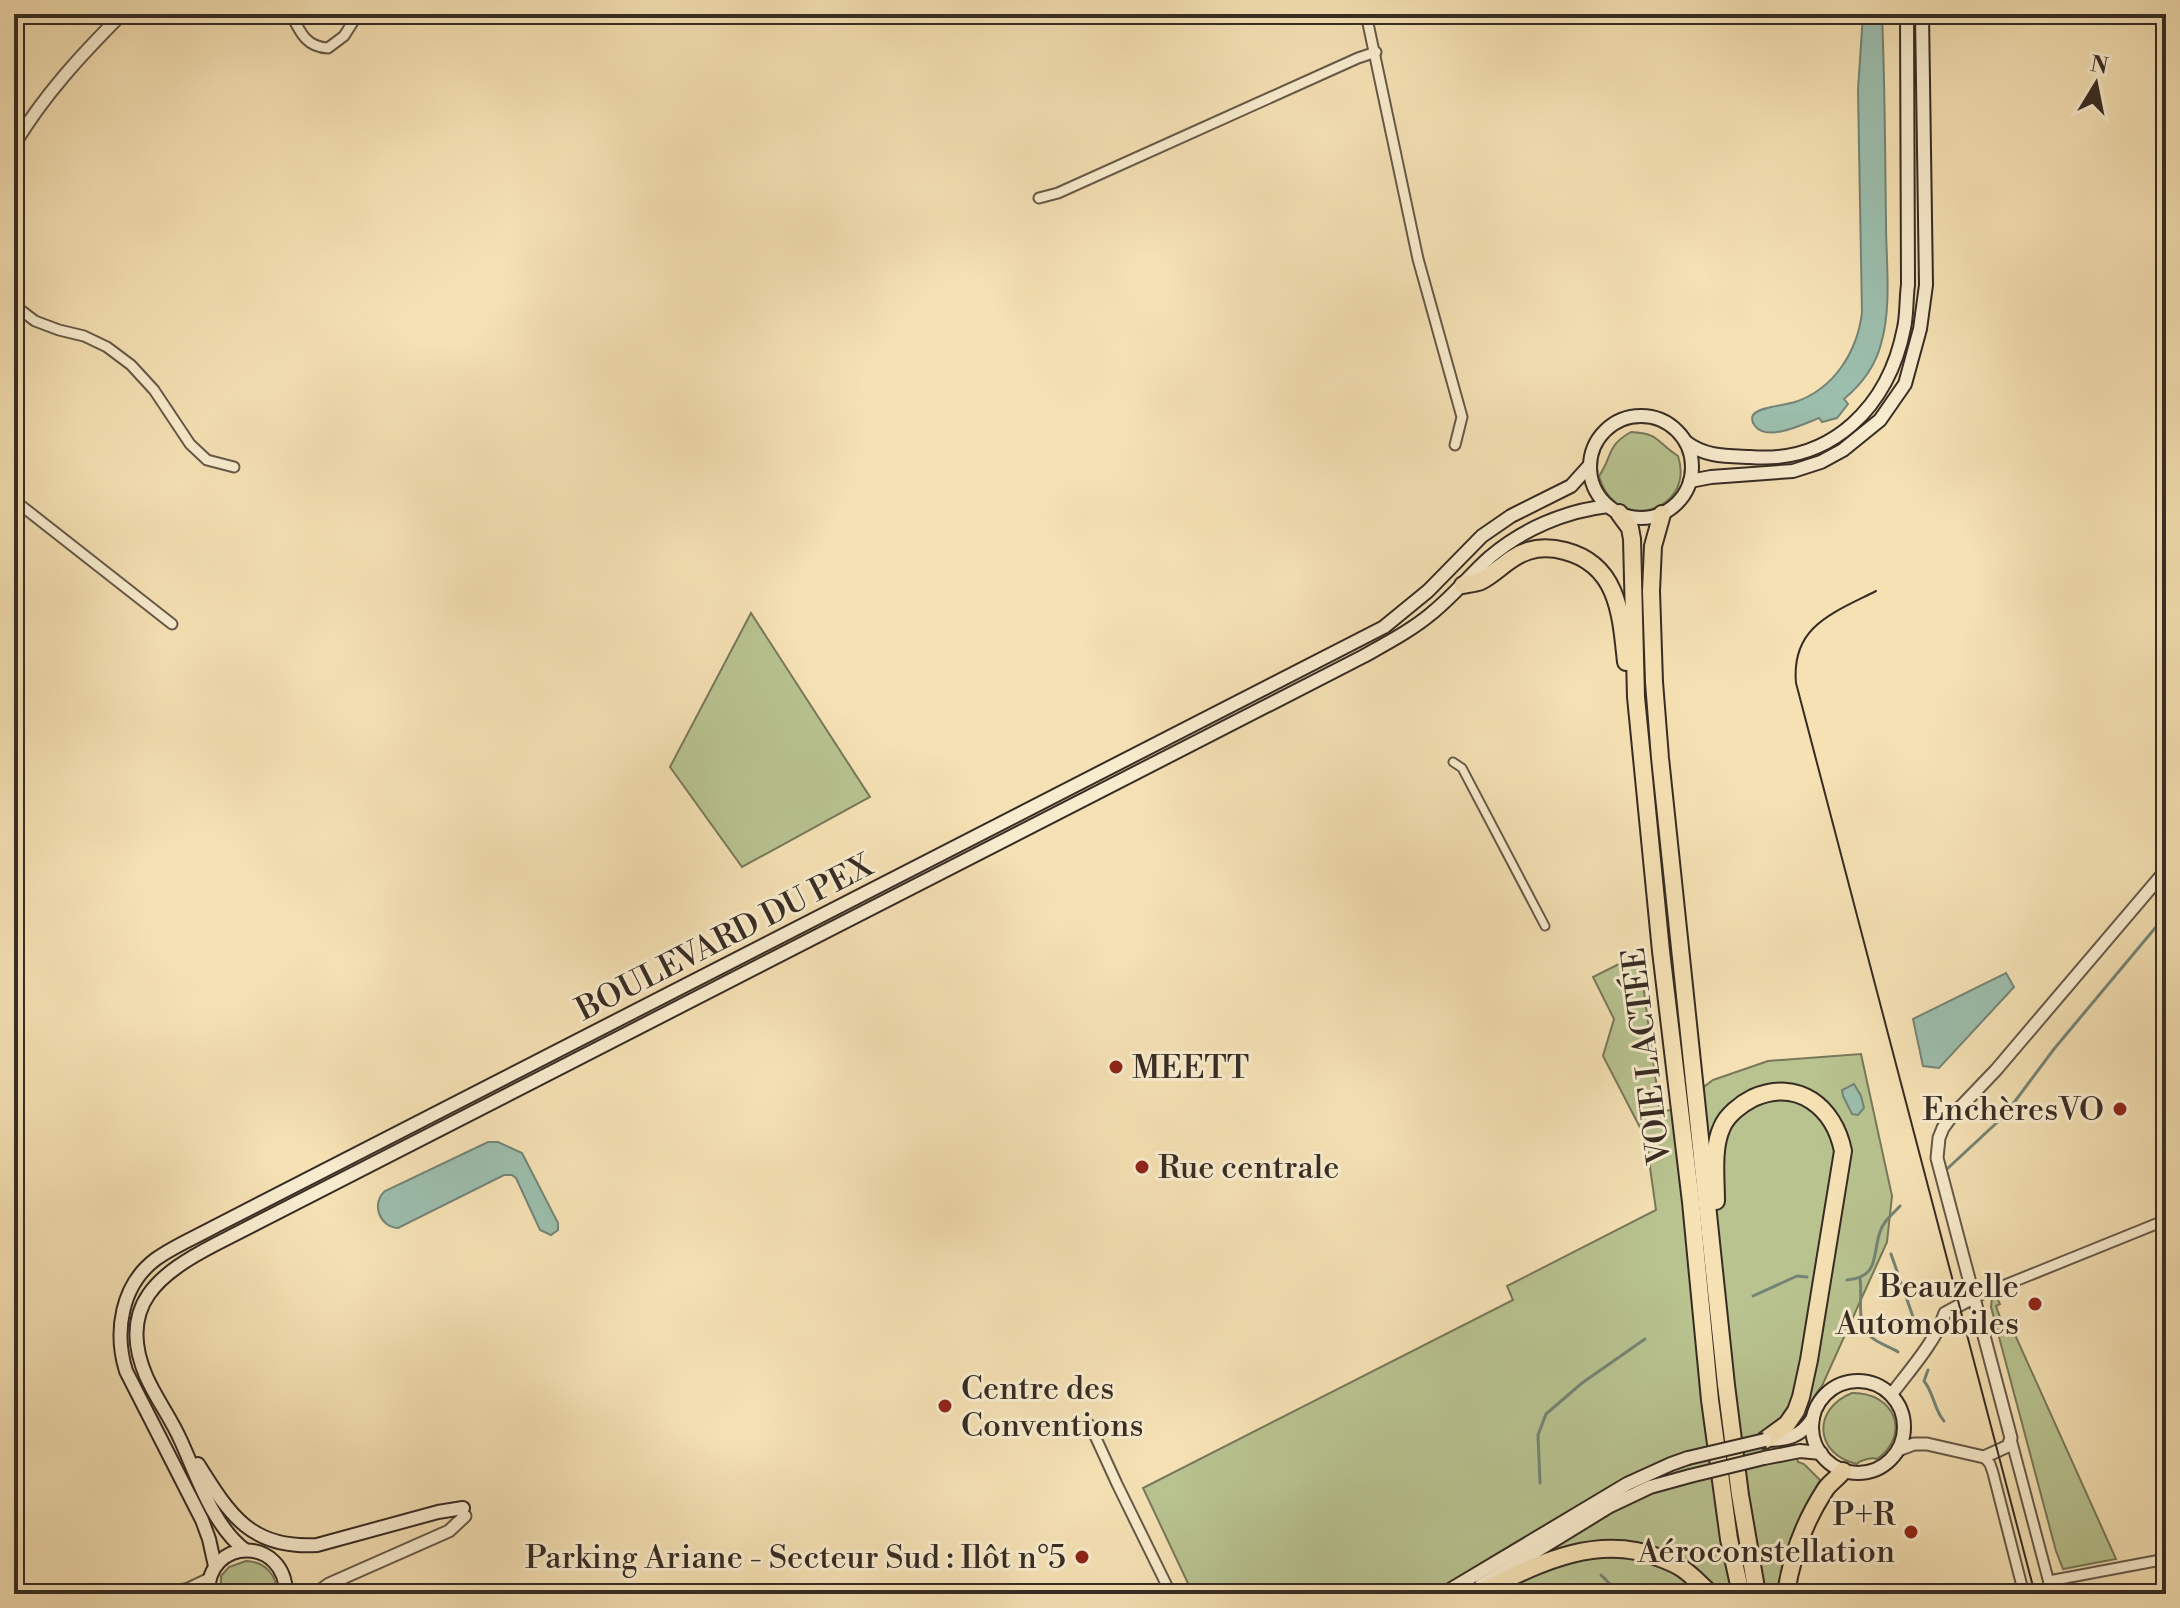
<svg xmlns="http://www.w3.org/2000/svg" width="2180" height="1608" viewBox="0 0 2180 1608" font-family="'Libre Bodoni',serif">
  <rect width="100%" height="100%" fill="#f5e1b4"/>
  <filter id="stains"><feTurbulence type="fractalNoise" baseFrequency=".0025" numOctaves="4"/><feColorMatrix values="0 0 0 0 .2 0 0 0 0 .09 0 0 0 0 .02 0 0 0 .5 -.17"/></filter>
  <radialGradient id="worn" r=".72"><stop offset=".6" stop-color="#630" stop-opacity="0"/><stop offset="1" stop-color="#630" stop-opacity=".3"/></radialGradient>
  <g fill="#b8c390" stroke="#78785a" stroke-width="2">
    <path d="M 1631,432 C 1660,433 1657,443 1678,456 C 1696,511 1616,536 1599,476 C 1613,456 1606,446 1631,432 Z"/>
    <polygon points="751,613 870,797 742,867 670,767"/>
    <path d="M 1639,954 L 1660,1111 L 1673,1110 L 1713,1080 L 1768,1061 L 1861,1054 L 1892,1196 L 1887,1242 L 1822,1386 C 1808,1401 1808,1421 1791,1431 L 1798,1462 L 1804,1464 L 1820,1480 C 1801,1515 1787,1555 1780,1594 L 1715,1594 L 1672,1571 L 1701,1594 L 1193,1594 L 1143,1488 L 1513,1300 L 1507,1286 L 1656,1210 L 1646,1139 L 1603,1056 L 1614,1019 L 1593,977 Z"/>
    <polygon points="1996,1296 2000,1304 1996,1306 2005,1331 2012,1328 2116,1559 2063,1569 2056,1551 1991,1307 1992,1298"/>
    <path d="M 1852,1393 C 1894,1392 1912,1434 1877,1459 C 1873,1457 1860,1460 1857,1464 C 1814,1454 1812,1409 1852,1393 Z"/>
    <path d="M 246,1561 C 265,1562 277,1574 277,1594 L 221,1594 L 221,1576 L 229,1567 Z"/>
  </g>
  <g fill="#9cbead" stroke="#748476" stroke-width="2">
    <path d="M 1863,14 L 1882,14 C 1885,83 1885,153 1886,222 C 1886,262 1892,306 1881,344 C 1875,367 1862,384 1844,399 L 1848,404 L 1837,418 L 1822,422 L 1819,418 C 1804,424 1767,442 1755,426 C 1752,422 1751,419 1753,415 C 1758,407 1786,405 1795,402 C 1834,389 1857,352 1862,313 L 1858,90 Z"/>
    <polygon points="2006,973 2014,987 1939,1068 1923,1066 1913,1019"/>
    <polygon points="1854,1084 1861,1096 1864,1108 1858,1115 1852,1114 1843,1096 1842,1090"/>
    <path d="M 488,1142 L 498,1142 L 522,1153 L 558,1223 L 558,1230 L 551,1235 L 540,1230 L 516,1178 L 512,1175 L 504,1175 L 398,1228 C 379,1227 371,1203 385,1191 Z"/>
  </g>
  <g fill="none" stroke-linecap="round" stroke-linejoin="round">
    <g stroke="#748476" stroke-width="3">
      <polyline points="1947,1169 2004,1116 2054,1049 2166,915"/>
      <polyline points="1891,1254 1918,1331"/>
      <path d="M 1860,1279 C 1863,1296 1855,1323 1870,1336 C 1877,1343 1890,1347 1898,1352"/>
      <path d="M 1847,1280 C 1880,1277 1872,1255 1880,1232 C 1883,1221 1893,1214 1900,1206"/>
      <polyline points="1753,1296 1797,1276 1807,1277"/>
      <path d="M 1928,1370 L 1924,1381 C 1934,1393 1934,1410 1944,1421"/>
      <polyline points="1540,1483 1538,1435 1546,1414 1582,1383 1645,1339"/>
      <polyline points="1601,1575 1610,1584 1608,1594"/>
    </g>
    <g stroke="#665948" stroke-width="11">
      <polyline id="pedestrian" points="1453,762 1462,768 1545,926"/>
    </g>
    <g stroke="#665948" stroke-width="13">
      <g id="minor">
        <path d="M 291,14 C 300,32 306,47 328,48 L 344,36 L 358,14"/>
        <polyline points="1366,14 1418,259 1462,417 1455,445"/>
        <polyline points="1039,198 1058,193 1358,58 1376,52"/>
        <polyline points="14,305 35,321 59,330 84,336 107,347 131,365 154,390 190,444 207,460 234,467"/>
        <polyline points="14,500 172,624"/>
        <polyline points="1973,1298 2166,1220"/>
        <polyline points="1090,1425 1117,1484 1171,1594"/>
        <polyline points="2011,1439 2052,1594"/>
        <polyline points="1984,1457 1990,1464 1993,1473 2024,1594"/>
        <polyline points="2049,1581 2166,1559"/>
        <polyline points="14,1591 19,1594"/>
        <polyline points="161,1594 188,1588 209,1578"/>
      </g>
    </g>
    <g stroke="#665948" stroke-width="15">
      <g id="tertiary">
        <path d="M 14,145 C 44,95 81,55 122,14"/>
        <path d="M 1891,1395 C 1909,1371 1936,1341 1945,1313 L 1973,1298"/>
        <polyline points="1898,1450 1914,1444 1927,1444 1984,1457 2008,1446 2011,1438 1937,1158 1939,1138 1943,1128 1951,1117 1996,1070 2166,870"/>
        <polyline points="315,1594 329,1584 449,1531 465,1516"/>
      </g>
    </g>
    <g stroke="#372c24" stroke-width="16">
      <g id="secondary">
        <circle cx="1641" cy="467" r="51"/>
        <path d="M 1686,442 C 1705,457 1727,456 1750,457 C 1832,464 1889,406 1904,328 C 1907,315 1906,299 1908,285 L 1907,14"/>
        <polyline points="1690,481 1711,477 1793,471 1821,462 1843,450 1880,420 1905,384 1920,329 1926,285 1922,14"/>
        <circle cx="1858" cy="1427" r="46"/>
        <path d="M 1765,1440 C 1787,1440 1801,1437 1813,1418"/>
        <polyline points="1764,1458 1800,1451 1821,1453"/>
        <path d="M 198,1464 C 230,1515 251,1549 317,1545 L 438,1512 L 463,1508"/>
        <path d="M 245,1550 C 213,1526 197,1476 181,1441 C 171,1418 156,1399 146,1376 C 116,1305 160,1273 216,1244 L 1364,656 C 1387,643 1412,630 1432,613 C 1453,596 1470,575 1490,557 C 1523,529 1565,511 1608,506"/>
        <path d="M 215,1566 L 209,1539 L 202,1520 L 126,1371 C 114,1332 121,1285 156,1259 C 174,1246 196,1237 216,1226 L 1384,627 L 1428,591 L 1482,536 L 1511,516 L 1571,486 L 1589,466"/>
        <polyline points="1481,1585 1610,1506 1650,1487 1690,1476"/>
        <path d="M 208,1594 C 207,1536 286,1536 286,1594"/>
        <polyline points="1443,1594 1627,1484 1671,1464 1688,1458"/>
      </g>
    </g>
    <g stroke="#372c24" stroke-width="20">
      <g id="trunk">
        <polyline points="1619,513 1630,528 1632,539 1636,697 1661,951 1691,1202 1710,1400 1729,1539 1741,1594"/>
        <polyline points="1662,514 1653,546 1651,591 1654,682 1660,758 1726,1385 1740,1495 1757,1594"/>
        <path d="M 1463,585 C 1468,584 1476,583 1481,581 C 1498,572 1509,557 1528,551 C 1540,547 1554,548 1565,551 C 1619,565 1621,616 1626,662"/>
        <path d="M 1716,1201 C 1716,1179 1712,1148 1722,1127 C 1727,1115 1741,1104 1753,1098 C 1798,1078 1834,1107 1843,1151 L 1809,1360 L 1801,1397 L 1796,1411 L 1787,1424 L 1765,1440"/>
        <path d="M 1476,1594 C 1534,1566 1595,1532 1660,1558 C 1668,1561 1676,1564 1683,1569 C 1693,1576 1702,1586 1711,1594"/>
        <path d="M 1786,1594 C 1791,1558 1805,1521 1825,1490 C 1830,1482 1837,1479 1843,1471"/>
      </g>
    </g>
    <use href="#pedestrian" stroke="#f8ecce" stroke-width="7"/>
    <use href="#minor" stroke="#f8ecce" stroke-width="9"/>
    <use href="#tertiary" stroke="#f8ecce" stroke-width="11"/>
    <use href="#secondary" stroke="#f8ecce" stroke-width="12"/>
    <use href="#trunk" stroke="#f5e1b4" stroke-width="16"/>
    <path stroke="#372c24" stroke-width="2" d="M 1876,591 C 1833,613 1791,626 1796,683 L 2035,1594"/>
    <g stroke="#372c24" stroke-width="16" stroke-linecap="butt">
      <g id="secondary-bridge">
        <polyline points="1688,1458 1765,1440"/>
        <polyline points="1690,1476 1764,1458"/>
      </g>
    </g>
    <use href="#secondary-bridge" stroke="#f8ecce" stroke-width="12"/>
  </g>
  <g fill="#8f2418" stroke="#f8ecce" stroke-width="3">
    <circle cx="1116" cy="1067" r="8"/>
    <circle cx="2120" cy="1109" r="8"/>
    <circle cx="1142" cy="1167" r="8"/>
    <circle cx="2035" cy="1304" r="8"/>
    <circle cx="945" cy="1406" r="8"/>
    <circle cx="1911" cy="1532" r="8"/>
    <circle cx="1082" cy="1557" r="8"/>
  </g>
  <g text-anchor="middle" stroke-width="6" stroke-linejoin="round" paint-order="stroke">
    <g font-size="32" fill="#372c24" stroke="#f8ecce">
      <text transform="translate(724 937) rotate(-27)" y="11">BOULEVARD DU PEX</text>
      <text transform="translate(1646 1056) rotate(-97)" y="11">VOIE LACTÉE</text>
    </g>
    <g font-size="32" fill="#372c24" stroke="#f8ecce" text-anchor="end">
      <text x="1132" y="1078" text-anchor="start">MEETT</text>
      <text x="2104" y="1120">EnchèresVO</text>
      <text x="1158" y="1178" text-anchor="start">Rue centrale</text>
      <text x="2019" y="1297">Beauzelle<tspan x="2019" dy="37">Automobiles</tspan></text>
      <text x="961" y="1399" text-anchor="start">Centre des<tspan x="961" dy="37">Conventions</tspan></text>
      <text x="1895" y="1525">P+R<tspan x="1895" dy="37">Aéroconstellation</tspan></text>
      <text x="1066" y="1568">Parking Ariane - Secteur Sud : Ilôt n°5</text>
    </g>
  </g>
  <rect width="2180" height="1608" fill="none" stroke="#f5e1b4" stroke-width="48"/>
  <rect x="16" y="16" width="2148" height="1576" fill="none" stroke="#372c24" stroke-width="4"/>
  <rect x="24" y="24" width="2132" height="1560" fill="none" stroke="#372c24" stroke-width="2"/>
  <g transform="translate(2096 84) rotate(10)" stroke="#f8ecce" stroke-width="6" paint-order="stroke">
  <path d="M0-6L14 30L0 20L-14 30Z" fill="#372c24"/>
  <text y="-12" font-size="22" font-weight="bold" text-anchor="middle" fill="#372c24">N</text>
  </g>
  <rect width="100%" height="100%" filter="url(#stains)"/>
  <rect width="100%" height="100%" fill="url(#worn)"/>
</svg>
